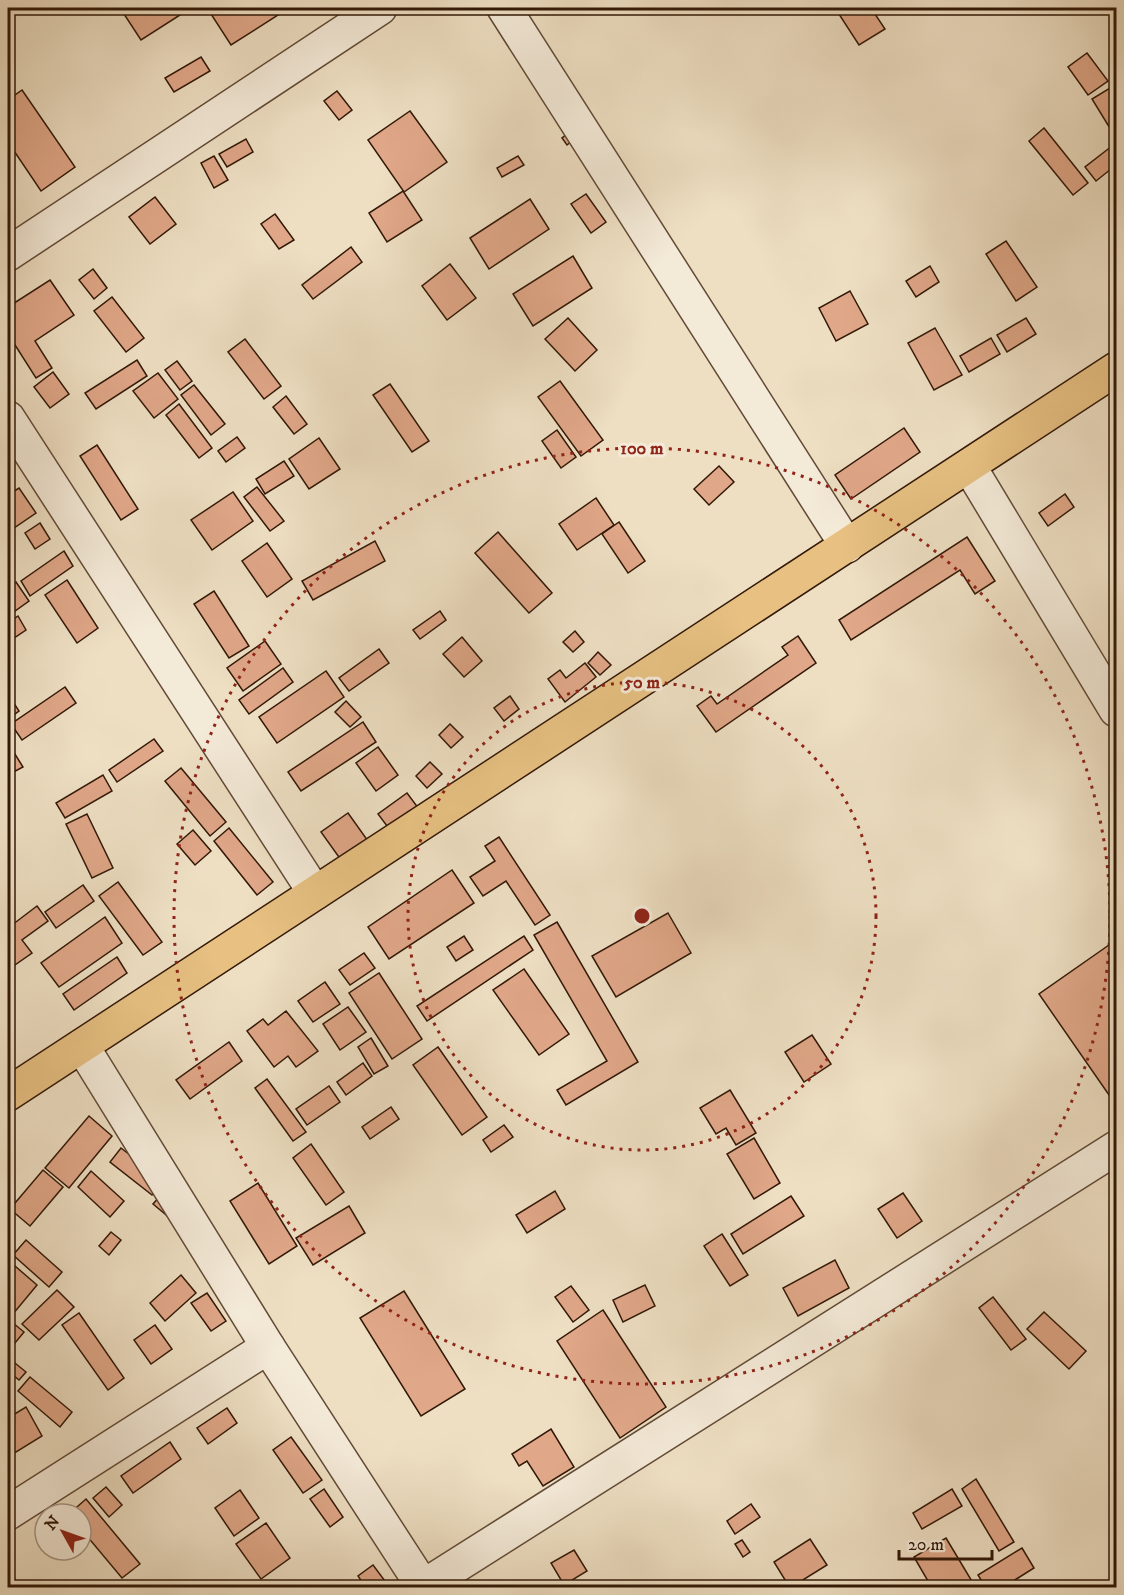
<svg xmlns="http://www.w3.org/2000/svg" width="1124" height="1595" viewBox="0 0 1124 1595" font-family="'IM FELL DW Pica',serif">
  <rect width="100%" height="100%" fill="#eedfc3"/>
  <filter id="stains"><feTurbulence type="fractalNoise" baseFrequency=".00333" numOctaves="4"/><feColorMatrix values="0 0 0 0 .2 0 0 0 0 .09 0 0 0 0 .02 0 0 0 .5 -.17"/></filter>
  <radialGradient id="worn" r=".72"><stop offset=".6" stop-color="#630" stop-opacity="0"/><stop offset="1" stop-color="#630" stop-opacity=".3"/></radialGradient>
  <g fill="#e0a788" stroke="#321807" stroke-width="1.5">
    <polygon points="120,8 175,8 180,15 141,40"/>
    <polygon points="221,8 289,8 231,45 211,14"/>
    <polygon points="835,8 871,8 885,29 859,45"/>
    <polygon points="1087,53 1108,81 1088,95 1068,67"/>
    <polygon points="201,57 210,71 174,92 165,78"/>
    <polygon points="1110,88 1116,99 1116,138 1092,99"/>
    <polygon points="22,90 75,167 41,191 8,142 8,100"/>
    <polygon points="337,91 352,110 339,120 324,101"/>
    <polygon points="410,111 447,162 404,192 368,140"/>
    <polygon points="1044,128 1088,183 1073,195 1029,141"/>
    <polygon points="571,131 577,137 567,145 562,138"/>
    <polygon points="246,139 253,152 227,167 219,154"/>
    <polygon points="1112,146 1116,152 1116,165 1096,181 1085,167"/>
    <polygon points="214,156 228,180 214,188 201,163"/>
    <polygon points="518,156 524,165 502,177 497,168"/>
    <polygon points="403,191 422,220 387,242 369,213"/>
    <polygon points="586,194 606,222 591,233 571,204"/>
    <polygon points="155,197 176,224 150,244 129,217"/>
    <polygon points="530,199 549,229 489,269 470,238"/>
    <polygon points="275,214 294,240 279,249 261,224"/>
    <polygon points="1006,241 1037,287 1016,301 986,254"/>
    <polygon points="351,247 362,262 313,299 302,285"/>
    <polygon points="573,256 592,288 533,326 513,294"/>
    <polygon points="450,264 476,298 447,320 422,286"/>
    <polygon points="930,266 939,282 916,297 906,281"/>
    <polygon points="93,269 107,288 94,299 79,280"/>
    <polygon points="50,280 74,315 35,341 52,368 36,378 8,334 8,307"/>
    <polygon points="850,291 868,324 836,341 819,308"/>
    <polygon points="112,297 144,338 126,352 94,311"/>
    <polygon points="568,318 597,350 575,371 545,339"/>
    <polygon points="1026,318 1036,334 1007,352 997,335"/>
    <polygon points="935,328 962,375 934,390 908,343"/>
    <polygon points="991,338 1000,354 969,372 960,356"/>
    <polygon points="245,339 281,386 264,399 228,352"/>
    <polygon points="137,360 147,376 96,409 85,393"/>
    <polygon points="177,361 192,381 180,390 165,370"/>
    <polygon points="53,372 69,394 50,408 34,387"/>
    <polygon points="158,373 178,399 154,418 133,391"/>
    <polygon points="560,381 603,440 581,456 538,397"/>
    <polygon points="390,384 429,441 412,452 373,395"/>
    <polygon points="194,385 225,424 211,435 181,395"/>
    <polygon points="286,396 307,424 294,434 273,407"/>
    <polygon points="179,404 212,448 199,458 166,415"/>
    <polygon points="904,428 920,452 851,499 835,475"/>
    <polygon points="557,430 576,457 561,468 542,441"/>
    <polygon points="237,437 245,448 226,462 218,451"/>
    <polygon points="319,438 340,469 309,489 289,459"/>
    <polygon points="97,445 138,509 121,520 80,456"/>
    <polygon points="284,461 294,476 265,494 256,479"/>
    <polygon points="719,466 734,482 709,505 694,489"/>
    <polygon points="257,487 284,521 270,531 244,497"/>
    <polygon points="19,488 36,513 8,532 8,495"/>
    <polygon points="233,492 253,521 212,550 191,520"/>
    <polygon points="1065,494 1074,507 1048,526 1039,513"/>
    <polygon points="596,498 614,525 577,550 559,524"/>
    <polygon points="619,522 645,561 628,573 602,534"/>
    <polygon points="40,523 50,539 35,549 25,533"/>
    <polygon points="498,532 552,593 529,613 475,553"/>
    <polygon points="967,537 995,581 975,594 960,570 851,640 839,620"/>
    <polygon points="375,541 385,561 313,600 302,581"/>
    <polygon points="267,543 292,579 267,597 242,561"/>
    <polygon points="64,551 73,566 30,596 21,581"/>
    <polygon points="67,580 98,628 77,643 45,595"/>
    <polygon points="16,582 29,601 8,616 8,587"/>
    <polygon points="214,591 249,646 229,658 194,604"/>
    <polygon points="440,611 446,620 420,639 413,630"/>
    <polygon points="18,616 26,630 8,642 8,623"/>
    <polygon points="575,631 584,642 573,652 563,642"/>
    <polygon points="798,636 816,663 716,732 697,706 711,696 717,704 788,655 782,647"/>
    <polygon points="462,637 482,661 464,677 443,654"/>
    <polygon points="265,641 281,664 243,691 227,668"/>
    <polygon points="379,649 389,663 349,691 339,678"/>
    <polygon points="598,652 611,665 600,675 588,663"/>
    <polygon points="585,663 596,677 565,702 548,679 560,670 566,678"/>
    <polygon points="283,668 293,682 249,714 239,700"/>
    <polygon points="326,671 344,697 277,743 259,717"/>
    <polygon points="65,687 76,703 22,740 11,724"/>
    <polygon points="8,694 19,711 8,719"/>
    <polygon points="510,696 519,709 504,721 494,708"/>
    <polygon points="346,701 361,717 350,727 335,712"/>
    <polygon points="363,722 376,742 301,791 288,772"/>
    <polygon points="450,724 463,737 451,748 439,735"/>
    <polygon points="154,739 163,751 117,782 109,770"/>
    <polygon points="8,743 23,767 8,775"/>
    <polygon points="378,747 398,775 376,791 356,763"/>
    <polygon points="430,762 442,774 427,788 416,776"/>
    <polygon points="181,768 226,822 210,836 165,781"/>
    <polygon points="103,775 112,791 65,818 56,803"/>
    <polygon points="407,793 419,809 390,830 378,814"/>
    <polygon points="348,813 373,848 346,867 321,832"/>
    <polygon points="87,814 113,868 92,878 66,824"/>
    <polygon points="229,828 273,882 257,895 214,841"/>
    <polygon points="193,830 211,851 195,865 177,844"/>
    <polygon points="499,837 550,915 535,925 506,881 483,896 470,877 495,861 485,846"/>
    <polygon points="452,870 474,903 389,959 368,927"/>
    <polygon points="118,882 162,942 143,955 99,896"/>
    <polygon points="83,885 94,901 56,928 45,912"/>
    <polygon points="37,906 48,921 22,940 32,953 12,967 8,961 8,928"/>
    <polygon points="668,913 691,953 616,997 592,956"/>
    <polygon points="105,917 122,943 59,987 41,963"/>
    <polygon points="557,922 638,1062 566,1105 557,1090 607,1061 534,935"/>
    <polygon points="464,936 473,950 456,961 447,947"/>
    <polygon points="524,936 533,950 427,1021 417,1006"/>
    <polygon points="1109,945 1116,956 1116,1105 1039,994"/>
    <polygon points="364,953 375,968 350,985 339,970"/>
    <polygon points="117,957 127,973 74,1010 63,994"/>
    <polygon points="524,969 569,1034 539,1055 493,990"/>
    <polygon points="379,973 422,1039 392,1059 349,993"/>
    <polygon points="325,982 340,1004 313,1022 298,1001"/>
    <polygon points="348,1007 366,1032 340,1050 323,1024"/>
    <polygon points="286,1011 318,1051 296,1067 288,1056 274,1067 247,1031 263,1019 268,1025"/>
    <polygon points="812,1035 831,1064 804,1082 785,1052"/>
    <polygon points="371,1038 388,1066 374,1074 358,1047"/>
    <polygon points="229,1042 242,1061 190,1099 176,1080"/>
    <polygon points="438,1047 487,1117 462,1135 413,1065"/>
    <polygon points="363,1063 372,1076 346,1095 337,1082"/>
    <polygon points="267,1079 306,1132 293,1141 255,1088"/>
    <polygon points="329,1086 340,1102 307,1125 296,1109"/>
    <polygon points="730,1090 756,1133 736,1145 726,1128 716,1134 700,1108"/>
    <polygon points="391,1107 399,1119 370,1139 362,1127"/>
    <polygon points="89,1116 112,1136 69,1188 45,1168"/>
    <polygon points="504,1125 513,1137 491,1152 483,1140"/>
    <polygon points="754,1138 780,1183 754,1199 727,1154"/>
    <polygon points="311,1144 344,1192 326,1205 293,1158"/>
    <polygon points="121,1148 163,1181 152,1195 110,1162"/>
    <polygon points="43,1170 63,1187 30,1226 10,1209"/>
    <polygon points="91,1171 124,1201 110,1217 78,1187"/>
    <polygon points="258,1183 297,1246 269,1264 230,1201"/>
    <polygon points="555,1191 565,1209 527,1233 516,1215"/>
    <polygon points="163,1193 171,1219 153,1204"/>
    <polygon points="903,1193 922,1221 897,1238 878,1209"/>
    <polygon points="791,1196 804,1216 743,1254 731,1234"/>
    <polygon points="349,1206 365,1233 313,1265 296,1238"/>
    <polygon points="111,1232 121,1240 109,1255 99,1246"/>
    <polygon points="722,1234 748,1275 730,1286 704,1246"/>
    <polygon points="26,1240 62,1272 49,1287 13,1255"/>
    <polygon points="8,1260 37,1285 8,1320"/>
    <polygon points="835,1260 849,1288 798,1316 783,1288"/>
    <polygon points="181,1275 196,1293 165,1321 150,1303"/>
    <polygon points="645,1285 655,1306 623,1322 613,1300"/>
    <polygon points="571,1286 589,1310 573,1322 555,1297"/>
    <polygon points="57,1290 74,1307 39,1340 22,1324"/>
    <polygon points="404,1291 465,1389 421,1416 360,1318"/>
    <polygon points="207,1293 226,1321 211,1331 191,1303"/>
    <polygon points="993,1297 1026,1339 1011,1350 979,1308"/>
    <polygon points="603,1310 666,1407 620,1438 557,1341"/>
    <polygon points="1044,1312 1086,1351 1069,1369 1027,1329"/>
    <polygon points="79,1313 124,1378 108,1390 62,1325"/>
    <polygon points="13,1323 24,1332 15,1343 8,1337 8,1330"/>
    <polygon points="155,1325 172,1349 151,1364 134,1340"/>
    <polygon points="10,1359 26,1372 19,1380 8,1371 8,1362"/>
    <polygon points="30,1377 72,1412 60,1427 18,1391"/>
    <polygon points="26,1407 42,1436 8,1457 8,1418"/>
    <polygon points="227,1408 237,1423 208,1444 197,1428"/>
    <polygon points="551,1429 574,1467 543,1486 527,1461 519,1466 512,1454"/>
    <polygon points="291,1437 322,1480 303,1493 273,1450"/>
    <polygon points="170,1442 181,1459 133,1493 121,1476"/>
    <polygon points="976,1479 1014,1542 999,1551 962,1489"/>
    <polygon points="106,1487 122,1505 109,1517 93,1498"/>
    <polygon points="324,1489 343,1517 330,1527 310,1499"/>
    <polygon points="952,1489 962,1506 922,1529 913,1513"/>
    <polygon points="240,1490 259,1518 234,1536 215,1508"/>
    <polygon points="86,1499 140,1564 122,1578 81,1529 81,1514 69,1514"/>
    <polygon points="751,1504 760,1517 735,1534 727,1521"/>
    <polygon points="266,1523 290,1558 261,1579 236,1544"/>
    <polygon points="946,1538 976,1588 932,1588 914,1557"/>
    <polygon points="810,1539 827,1565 790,1588 774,1562"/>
    <polygon points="742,1540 750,1552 743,1557 735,1544"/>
    <polygon points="1022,1548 1034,1568 1002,1588 986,1588 978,1575"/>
    <polygon points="574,1550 587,1571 564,1585 551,1563"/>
    <polygon points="373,1565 388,1585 384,1588 366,1588 358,1576"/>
    <polygon points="8,1569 21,1588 8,1588"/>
    <polygon points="129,1581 134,1588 120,1588"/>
  </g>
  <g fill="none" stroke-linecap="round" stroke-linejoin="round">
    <g stroke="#614a36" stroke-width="36">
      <g id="street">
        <polyline points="504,8 847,546"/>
        <polyline points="8,254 380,8"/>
        <polyline points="8,418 315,893"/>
        <polyline points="969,466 1116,710"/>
        <polyline points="82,1046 268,1347 424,1588"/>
        <polyline points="8,1513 268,1347"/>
        <polyline points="421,1588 1116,1148"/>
      </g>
    </g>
    <g stroke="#321807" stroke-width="36">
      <polyline id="primary" points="8,1094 1116,369"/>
    </g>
    <use href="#street" stroke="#f4ead8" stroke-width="33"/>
    <use href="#primary" stroke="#e7c082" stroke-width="33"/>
  </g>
  <g fill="none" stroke="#8f2418" stroke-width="3" stroke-dasharray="3 6">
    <circle cx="642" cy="916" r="234"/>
    <circle cx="642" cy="916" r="468"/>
  </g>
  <circle cx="642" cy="916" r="9" fill="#8f2418" stroke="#f4ead8" stroke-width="3"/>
  <g font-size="18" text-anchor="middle" font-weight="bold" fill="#8f2418" stroke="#f4ead8" stroke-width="6" stroke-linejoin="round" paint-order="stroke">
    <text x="642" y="454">100 m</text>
    <text x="642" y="688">50 m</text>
  </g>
  <rect width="1124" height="1595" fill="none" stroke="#eedfc3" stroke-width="30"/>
  <rect x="9" y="9" width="1106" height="1577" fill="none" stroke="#321807" stroke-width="3"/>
  <rect x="15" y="15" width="1094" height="1565" fill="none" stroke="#321807" stroke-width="1.5"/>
  <g transform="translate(63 1532) rotate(310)"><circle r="28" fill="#f4ead8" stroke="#a69684" stroke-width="1.5"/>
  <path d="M0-4.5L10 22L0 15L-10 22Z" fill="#8f2418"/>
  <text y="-9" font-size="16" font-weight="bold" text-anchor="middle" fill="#321807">N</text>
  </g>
  <path d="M899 1550v9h93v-9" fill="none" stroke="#321807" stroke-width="3"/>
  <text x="908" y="1550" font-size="18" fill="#321807" stroke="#f4ead8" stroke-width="4.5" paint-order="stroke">20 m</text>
  <rect width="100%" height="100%" filter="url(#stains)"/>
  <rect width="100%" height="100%" fill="url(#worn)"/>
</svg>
